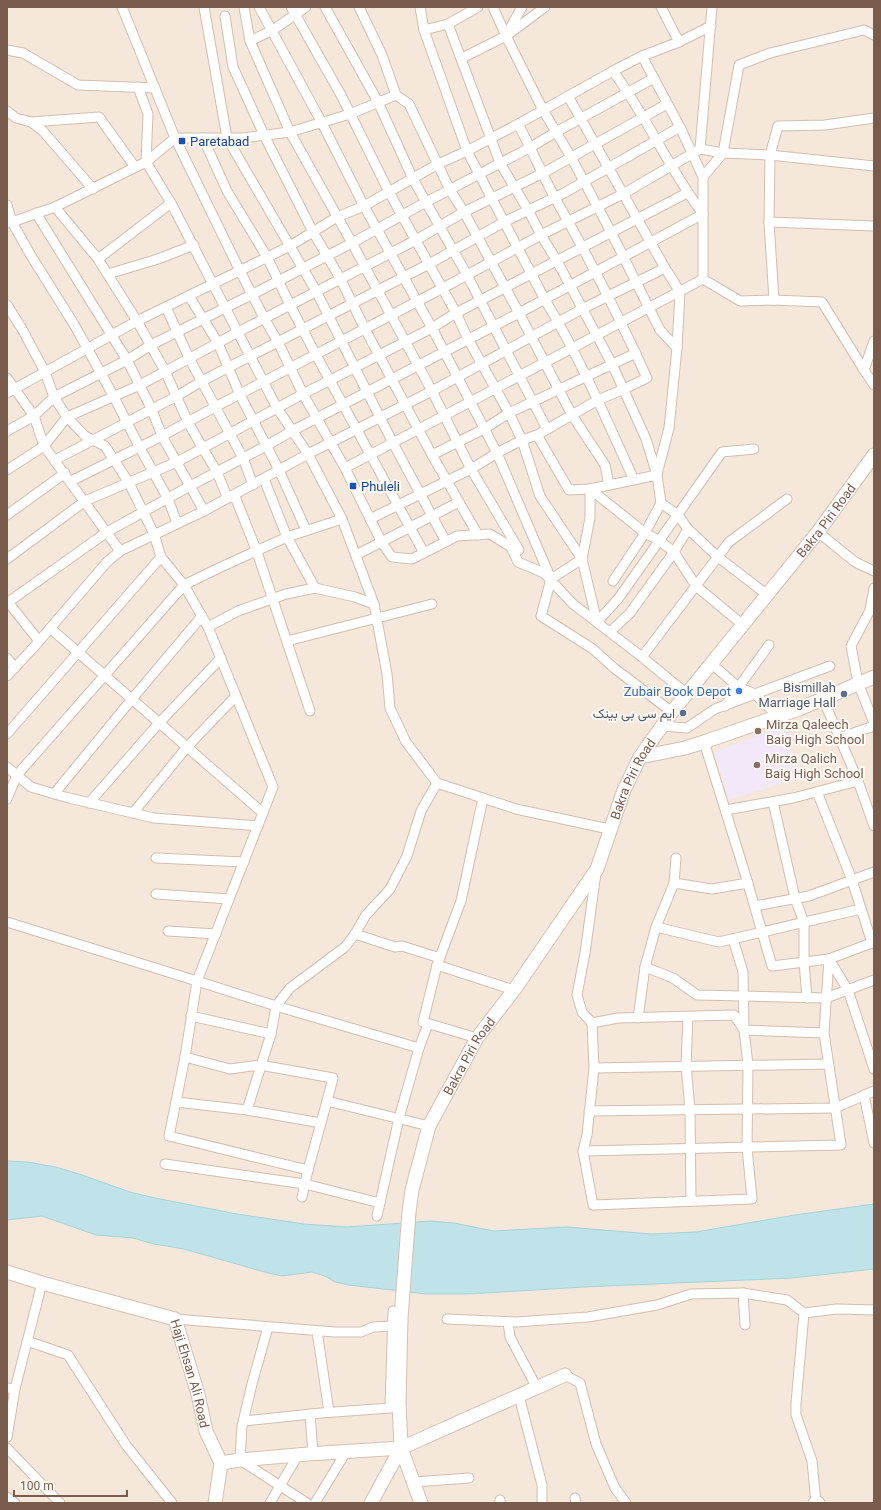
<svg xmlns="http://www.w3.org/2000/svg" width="881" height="1510" viewBox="0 0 881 1510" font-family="Roboto,Vazirmatn,sans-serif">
  <rect width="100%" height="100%" fill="#fdf6ec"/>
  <rect fill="#f5e8da" x="7" y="7" width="867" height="1496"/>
  <polygon fill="#f3e8fa" points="784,726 800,777 729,800 715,752"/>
  <polygon fill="#bfe3e8" stroke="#a5d3da" points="7,1161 28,1162 56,1167 82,1175 130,1192 155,1198 237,1214 304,1224 347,1227 431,1221 454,1223 494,1231 567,1227 651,1234 696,1232 795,1215 874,1204 874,1269 792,1278 584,1287 468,1294 426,1294 349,1285 335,1282 325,1276 312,1272 282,1276 268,1273 184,1249 154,1244 133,1238 96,1235 42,1216 7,1220"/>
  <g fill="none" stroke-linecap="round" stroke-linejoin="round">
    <g stroke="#d1beb0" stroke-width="11">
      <g id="street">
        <polyline points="122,7 175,138 240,271 264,318 278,342 303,394 345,468 382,543 392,557 412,559 457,536 490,534 511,547 518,562 544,573 573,604 642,657 687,694"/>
        <polyline points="204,7 227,138 316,291 393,443 446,542"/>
        <polyline points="244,7 250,41 290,132 352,243 432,391 471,469 519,550"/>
        <polyline points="259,7 322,123 364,206 432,328 497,453 551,579 541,616 593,649 614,668 672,712"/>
        <polyline points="291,7 341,95 389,192 456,313 468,339 509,413 522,440 540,496 582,559 597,622"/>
        <polyline points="325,7 378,102 413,179 467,275 547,429"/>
        <polyline points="359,7 382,55 396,95 409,104 450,190 464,212 519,313 572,415 605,465 609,485"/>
        <path d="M 420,7 L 424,30 L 467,151 L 544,298 C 579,356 606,418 634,480"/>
        <polyline points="493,7 506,36 543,110 571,157 611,232 660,330 677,348"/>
        <polyline points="661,7 679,42"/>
        <polyline points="225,16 233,67 264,135 313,232 340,278 365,329 432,455 478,535"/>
        <polyline points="448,24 478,7"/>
        <polyline points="424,30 448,24 500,163 528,210 541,235 557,261 612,364 646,439 657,475"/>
        <polyline points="508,32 522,7"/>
        <polyline points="250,41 273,30 306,7"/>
        <polyline points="7,50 23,53 78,85 155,88"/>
        <polyline points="642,56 680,127"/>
        <polyline points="462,58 506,36 545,7"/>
        <polyline points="138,87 148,114 146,162 171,203 277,408 308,454 342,519 374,604 387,674 390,708 406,742 437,783"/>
        <polyline points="568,96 665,268 680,292 677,348 669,428 657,474"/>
        <polyline points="7,111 16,118 31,122 43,131 93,189"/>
        <polyline points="874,118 825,125 778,126 770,155 769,222 874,226"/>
        <polyline points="31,122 99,117 135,167"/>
        <polyline points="203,138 227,191 267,257 290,305 316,355 424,553"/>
        <polyline points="700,149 712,7"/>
        <polyline points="703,177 723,153 739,65 770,53 864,30 874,35"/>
        <polyline points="7,205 12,222 30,254 75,326 114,397 140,448 168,499 177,523"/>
        <polyline points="55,207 98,259 137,321 165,371 188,422 202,447 217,472 226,494 236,499 257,552 310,711"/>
        <polyline points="36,213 127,360 152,410 162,436 204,511"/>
        <polyline points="769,222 774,300"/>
        <polyline points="7,223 12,222 55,207 146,162 175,138 242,138 290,132 350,114 396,95"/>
        <polyline points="98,259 171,203"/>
        <polyline points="108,274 158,259 194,245"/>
        <polyline points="189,296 218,343 240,395 279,470 306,530"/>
        <polyline points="7,305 22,329 45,372 54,397 67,417 85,436 105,446 129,483 154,534 161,557 184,585 208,627"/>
        <polyline points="166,307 189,358 243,458 253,485"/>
        <polyline points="874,341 864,370 874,385"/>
        <polyline points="7,378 34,416 44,446 120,551"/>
        <polyline points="7,393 137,321 290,246 337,217 364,206 438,164 467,151 518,124 613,71 642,56 679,42 711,26"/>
        <polyline points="7,431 34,416 54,397 127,360 151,345 253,294 352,243 426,202 531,147 556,132 654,78"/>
        <polyline points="537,435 569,490 590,489 657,475 661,503 678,515 688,529 718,557 766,594"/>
        <polyline points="432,455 484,429 509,413 636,353"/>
        <polyline points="55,460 177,396 202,381 429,264 504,222 564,193 680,127 703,177 703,279 740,301 774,300 822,302 864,370"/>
        <polyline points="345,468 703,279"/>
        <polyline points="7,470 44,446 67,417 140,385 238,332 416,240 464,212 543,173 667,104"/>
        <polyline points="264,479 287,537 315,588"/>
        <polyline points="71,481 162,436 215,407 443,288 541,235 623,194 700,149 723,153 770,155 874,166"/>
        <polyline points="590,489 645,533 660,541 674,552 696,586 743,625"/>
        <polyline points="7,515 65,473"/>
        <path d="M 370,519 L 471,469 L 497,453 L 522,440 L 537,435 L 598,400 L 624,389 L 647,378 C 619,316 588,256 555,198 C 542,174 531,148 518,124"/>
        <polyline points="818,532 855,562 874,571"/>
        <polyline points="356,555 459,502"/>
        <polyline points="7,559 85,501 177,462 303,394 432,328 456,313 687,193"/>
        <polyline points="551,579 582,559 590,518 590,489"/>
        <polyline points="613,581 645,533 661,503"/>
        <polyline points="874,588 870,610 851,646 858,683 874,723"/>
        <polyline points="8,602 39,641"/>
        <path d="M 7,603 L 107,532 L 190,486 L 266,446 L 292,431 L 519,313 L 703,214 C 669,169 647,117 613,71"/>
        <polyline points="597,622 618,599 722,452 754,449"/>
        <polyline points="50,628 263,813"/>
        <polyline points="610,632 630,613 674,552 688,529"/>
        <polyline points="287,641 432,604"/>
        <polyline points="642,657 729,542 787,499"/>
        <polyline points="7,658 15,668"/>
        <polyline points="712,664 738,687 755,694 778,716"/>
        <polyline points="7,676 34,647 107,562 120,551 204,511 308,454 432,391 582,309 665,268"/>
        <polyline points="725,706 769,645"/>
        <polyline points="662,726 687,728 715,709 830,666"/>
        <polyline points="7,734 161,557"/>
        <polyline points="839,738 874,726"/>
        <polyline points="704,742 743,867 772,966 829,959 874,942"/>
        <polyline points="7,767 31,787 65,797 154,818 258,826"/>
        <polyline points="858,781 874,826"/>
        <polyline points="817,792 852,880 872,943"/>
        <polyline points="54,794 132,699 202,616"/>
        <polyline points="7,799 17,775 184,585 221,567 287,537 342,519"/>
        <polyline points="773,802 795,898 804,923 804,962 807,998"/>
        <polyline points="89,803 159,723 221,658"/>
        <polyline points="726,810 793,798 858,781 823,699"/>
        <polyline points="133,813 187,747 236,696"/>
        <polyline points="156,858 244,862"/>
        <polyline points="596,873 585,953 577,995 582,1012 592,1023 594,1068 587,1135 583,1151 593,1205 752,1199 747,1148 748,1065 744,1030 743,972 733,939"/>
        <polyline points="674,883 712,889 748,883"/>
        <polyline points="156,894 229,899"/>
        <polyline points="755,906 809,896 874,872"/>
        <polyline points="7,922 197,981 185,1057"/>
        <polyline points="656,927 719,942 861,909"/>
        <polyline points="168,931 216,934"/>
        <polyline points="355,934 395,947 402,946 440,958"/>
        <polyline points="829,959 848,990 874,1069"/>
        <polyline points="437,965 514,990"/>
        <polyline points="645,967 673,978 697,995 826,998 874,980"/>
        <polyline points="191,1016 271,1034"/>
        <polyline points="688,1017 686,1066 690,1109 691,1201"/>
        <polyline points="638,1018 645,967 656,927 674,883 676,858"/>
        <polyline points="824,1033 829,959"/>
        <polyline points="477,1038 423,1022 437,965 461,901 483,798"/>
        <polyline points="419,1048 428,1024"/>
        <polyline points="594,1068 828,1064"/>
        <polyline points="864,1095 874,1143"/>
        <polyline points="176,1102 247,1110 321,1123"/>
        <polyline points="247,1110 271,1034 276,1006 197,981 273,787 208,627 238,611 286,594 315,588 355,597 374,604"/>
        <polyline points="589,1111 835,1108 874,1091"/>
        <polyline points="583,1151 841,1145 824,1033 744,1030 734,1015 618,1018 592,1023"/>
        <polyline points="165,1164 305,1184 380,1203"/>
        <polyline points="308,1170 327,1101"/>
        <polyline points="302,1197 308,1170 169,1136 185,1057 230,1069 260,1065 333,1078 327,1101 429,1126"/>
        <polyline points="377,1216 399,1118 419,1048 276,1006 290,988 345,947 355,934 366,915 390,889 407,856 421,811 437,783 516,809 609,829"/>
        <polyline points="743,1293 745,1325"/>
        <polyline points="804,1313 837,1309 874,1310"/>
        <polyline points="175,1319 335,1332 361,1332 373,1327 392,1326"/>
        <polyline points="447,1319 516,1322 588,1317 657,1305 691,1294 743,1293 787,1300 804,1313 796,1403 796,1415 812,1461 816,1503"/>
        <polyline points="508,1322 510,1337 537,1388"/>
        <polyline points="268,1327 252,1384 242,1426 240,1460 307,1503"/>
        <polyline points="317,1331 329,1412"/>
        <polyline points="27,1341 68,1355 126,1445 172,1503"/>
        <polyline points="565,1375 580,1383 596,1444 615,1488 626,1503"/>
        <polyline points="7,1388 15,1389 42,1283"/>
        <polyline points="519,1396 542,1485 542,1503"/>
        <polyline points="310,1414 313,1454"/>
        <polyline points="244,1421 321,1413 390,1408 393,1311"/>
        <polyline points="7,1437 15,1389"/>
        <polyline points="7,1448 60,1503"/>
        <polyline points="414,1482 469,1478"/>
        <polyline points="7,1497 15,1503"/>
        <polyline points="575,1498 576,1503"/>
        <polyline points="500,1500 500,1503"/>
        <polyline points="270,1503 298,1455"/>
        <polyline points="315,1503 346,1452"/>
      </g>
    </g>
    <g stroke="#d6c0b0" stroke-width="15">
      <g id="secondary">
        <polyline points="640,757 685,748 704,742 799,709 874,677"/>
        <path id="s1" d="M 7,1272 L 42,1283 L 175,1319 L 198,1394 L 206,1431 L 221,1463 L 215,1503"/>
        <polyline points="221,1463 240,1460 308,1454 401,1448 565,1375"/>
        <polyline points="371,1503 401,1448"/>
        <path id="s2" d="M 421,1503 L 401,1448 L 399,1402 L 401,1318 L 409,1212 L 412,1190 L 429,1126 L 477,1038 L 514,990 L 597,869 L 624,790 L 640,757 L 672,712 L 818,532 L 874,455"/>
        <polyline points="815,1503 818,1503"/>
      </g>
    </g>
    <use href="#street" stroke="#fff" stroke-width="9"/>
    <use href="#secondary" stroke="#fff" stroke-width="13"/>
  </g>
  <g fill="#1a4fb4" stroke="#fffaf3" stroke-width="1.5">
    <rect x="178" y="137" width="8" height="8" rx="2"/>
    <rect x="349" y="482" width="8" height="8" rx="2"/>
  </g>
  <circle fill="#3f7fe0" stroke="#fffaf3" stroke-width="1.5" cx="739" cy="691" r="4"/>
  <g fill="#5c6f8a" stroke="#fffaf3" stroke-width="1.5">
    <circle cx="844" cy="694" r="4"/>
    <circle cx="683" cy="713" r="4"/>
  </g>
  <g fill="#8d6e63" stroke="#fffaf3" stroke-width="1.5">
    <circle cx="758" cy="731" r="4"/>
    <circle cx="757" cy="765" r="4"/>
  </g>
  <g text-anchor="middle" stroke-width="4" stroke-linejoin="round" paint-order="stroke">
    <g font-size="13" fill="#164399" stroke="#fffaf3" text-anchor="start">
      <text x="190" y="146">Paretabad</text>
      <text x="361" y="491">Phuleli</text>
    </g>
    <g font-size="13" fill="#7a5c4d" stroke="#fffaf3">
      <text dy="5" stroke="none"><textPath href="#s2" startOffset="1112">Bakra Piri Road</textPath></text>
      <text dy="5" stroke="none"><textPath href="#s2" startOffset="788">Bakra Piri Road</textPath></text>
      <text dy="5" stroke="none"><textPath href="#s2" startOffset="464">Bakra Piri Road</textPath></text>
      <text dy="5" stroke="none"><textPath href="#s1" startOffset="231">Haji Ehsan Ali Road</textPath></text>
    </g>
    <g font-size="13" fill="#4e5e75" stroke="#fffaf3" text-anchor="end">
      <text x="836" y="692">Bismillah<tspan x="836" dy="15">Marriage Hall</tspan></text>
      <text x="675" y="718">ایم سی بی بینک</text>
    </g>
    <g font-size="13" fill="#366cbe" stroke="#fffaf3" text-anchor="end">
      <text x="731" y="696">Zubair Book Depot</text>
    </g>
    <g font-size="13" fill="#785e54" stroke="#fffaf3" text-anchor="start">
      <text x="766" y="729">Mirza Qaleech<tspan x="766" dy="15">Baig High School</tspan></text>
      <text x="765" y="763">Mirza Qalich<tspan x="765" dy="15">Baig High School</tspan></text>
    </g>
  </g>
  <rect width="881" height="1510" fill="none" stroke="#7a5c4d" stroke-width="16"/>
  <path d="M14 1490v6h113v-6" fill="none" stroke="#7a5c4d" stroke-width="2"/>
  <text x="20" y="1490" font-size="12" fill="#7a5c4d" stroke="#fffaf3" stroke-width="3" paint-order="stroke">100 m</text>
</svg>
